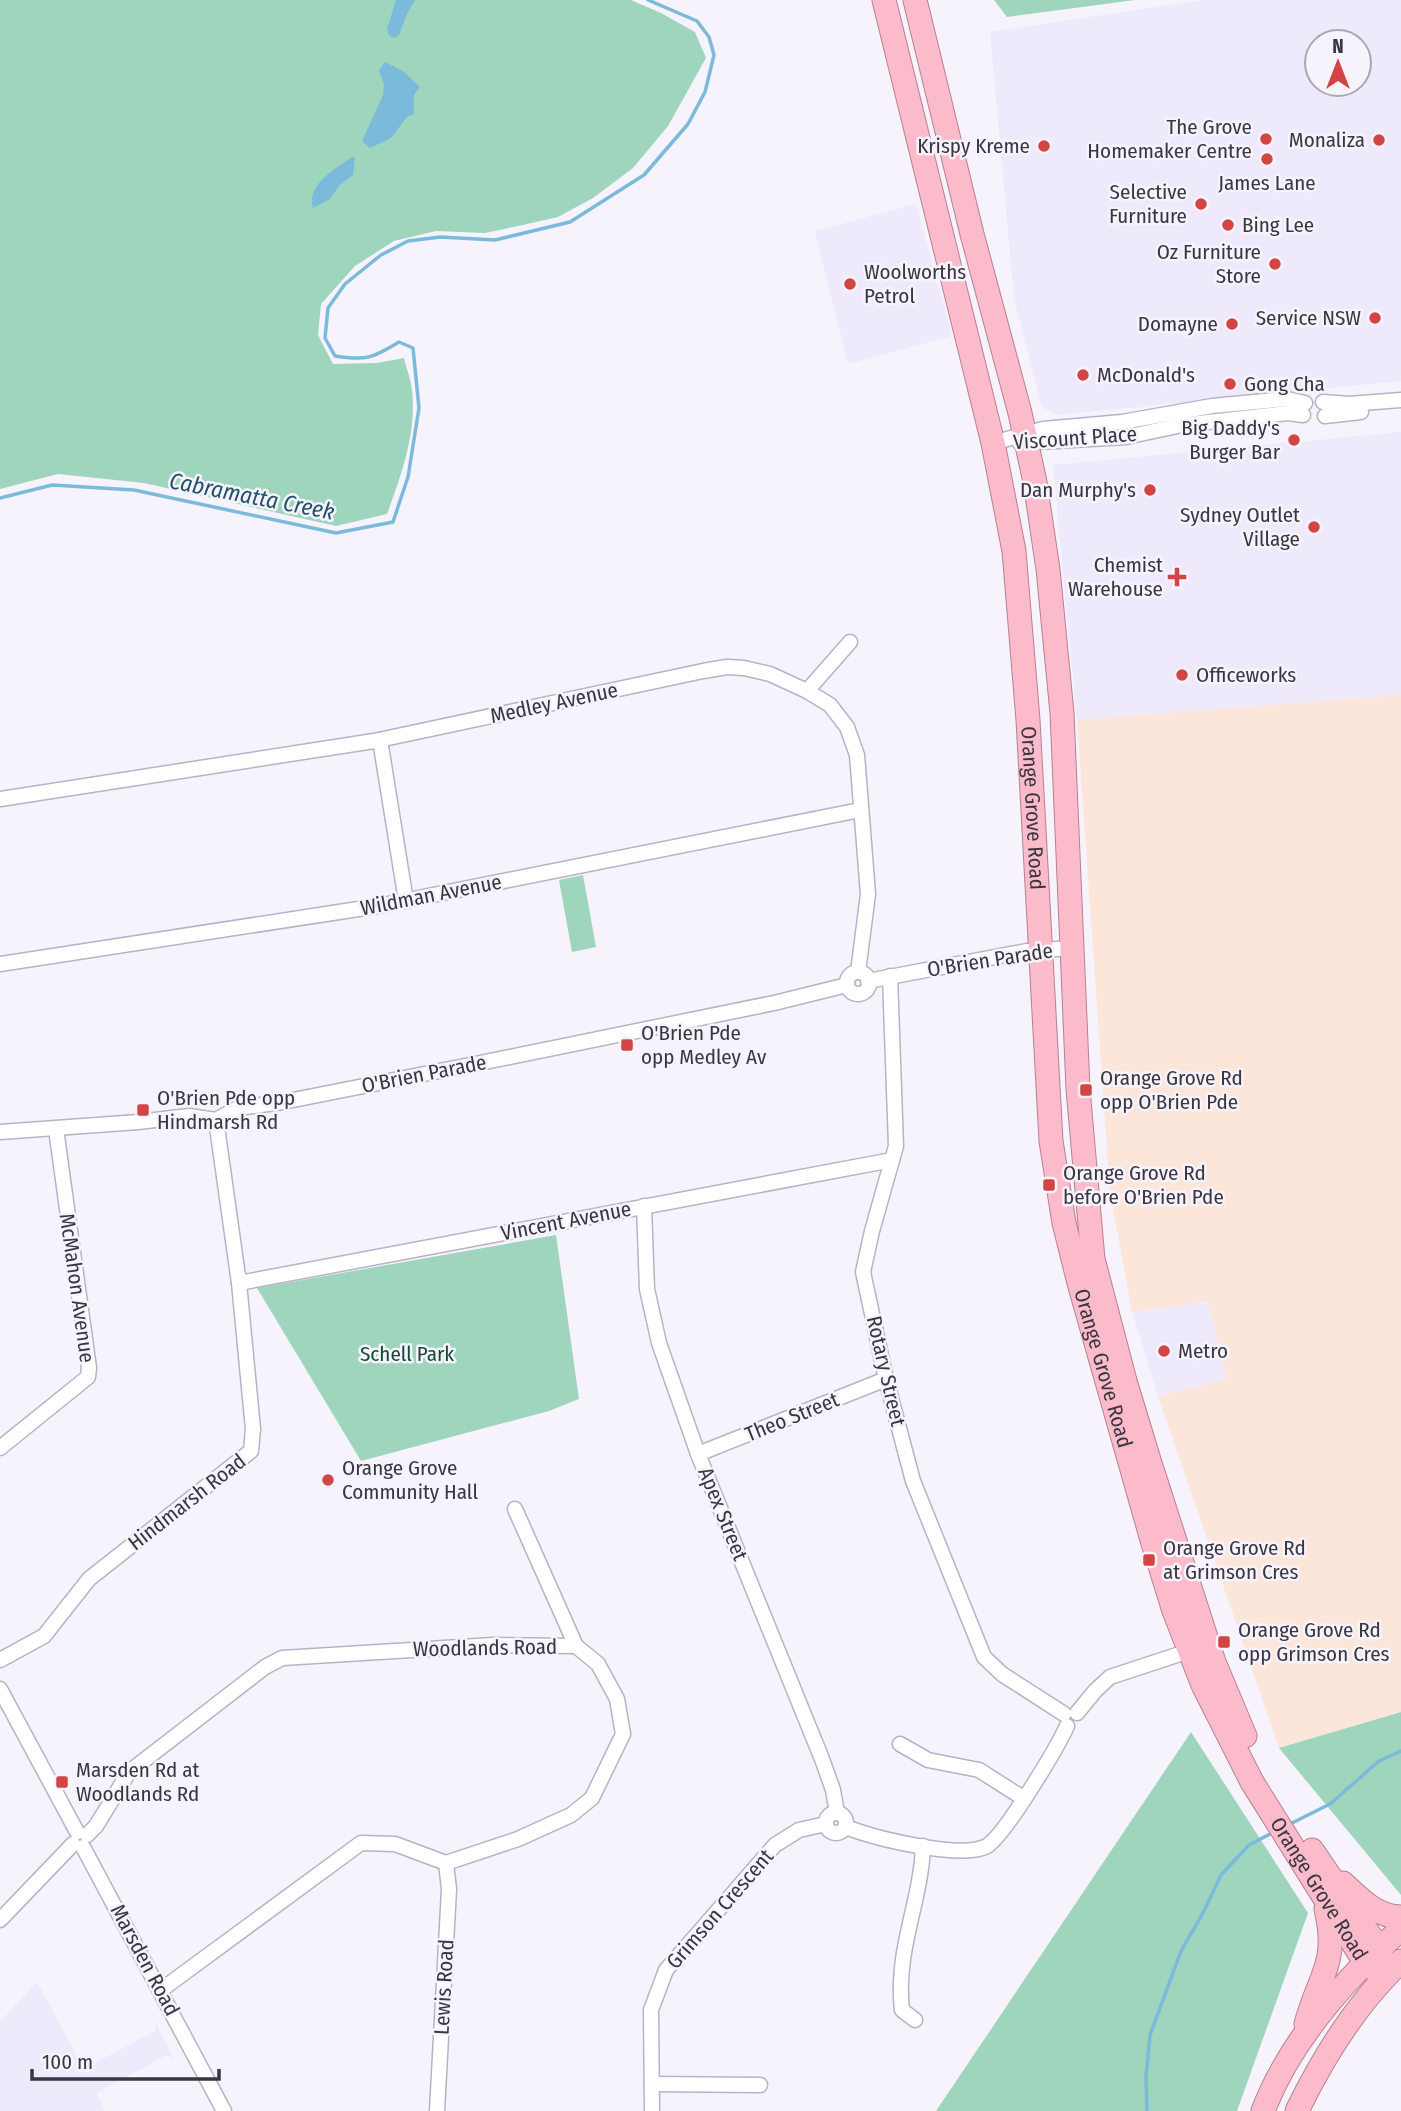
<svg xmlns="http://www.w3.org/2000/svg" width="1401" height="2111" viewBox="0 0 1401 2111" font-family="'Fira Sans Condensed',sans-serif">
  <rect width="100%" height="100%" fill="#f6f3fd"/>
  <g fill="#eee9fb" fill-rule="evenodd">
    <path d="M 1204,0 L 1401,0 L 1401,381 L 1056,415 L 1044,408 L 1040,401 L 1014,298 L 990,32 ZM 1317,42 L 1359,42 L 1359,84 L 1317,84 Z"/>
    <polygon points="916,204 952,336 848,364 815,231"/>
    <polygon points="1401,432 1401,695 1077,720 1053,465"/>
    <polygon points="1208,1301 1227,1379 1158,1396 1132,1312"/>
    <polygon points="37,1982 84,2069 155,2031 156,2023 174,2059 167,2055 97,2093 105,2111 0,2111 0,2022"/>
  </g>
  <polygon fill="#fce6d9" points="1401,695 1401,1712 1279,1748 1158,1396 1227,1379 1208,1301 1132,1312 1110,1192 1077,720"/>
  <g fill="#9fd5bc">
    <path d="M 0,0 L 631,0 L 661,13 L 695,32 L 706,58 L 668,126 L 633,168 L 593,198 L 558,217 L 518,226 L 485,233 L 436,231 L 394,241 L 355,266 L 321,304 L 318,335 L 333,364 L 377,363 L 404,358 C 406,368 411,379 412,390 C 417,432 401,476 387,514 L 336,526 L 144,483 L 58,474 L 0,489 Z"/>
    <polygon points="994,0 1135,0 1007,17"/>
    <polygon points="583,875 596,947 572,952 559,880"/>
    <polygon points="556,1235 579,1399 549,1411 361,1461 257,1288"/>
    <polygon points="1401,1712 1401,1895 1279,1748"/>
    <polygon points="1191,1732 1308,1913 1237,2111 936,2111"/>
  </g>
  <g fill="#7bbadb">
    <polygon points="396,0 415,0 407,14 399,35 394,38 389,35 387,29"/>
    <polygon points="385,62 403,71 420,87 414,95 414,114 407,117 391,138 370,148 362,141 383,95 384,84 379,70"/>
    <path d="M 352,157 L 355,157 L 353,175 L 339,186 L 330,199 L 313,208 C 306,184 337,168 352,157 Z"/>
  </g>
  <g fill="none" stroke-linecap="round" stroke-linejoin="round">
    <g stroke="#7bbadb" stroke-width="3.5">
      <path d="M 0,498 L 52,485 L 134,490 L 336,533 L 393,522 L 408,477 L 419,408 L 413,348 L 399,342 C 373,358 366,361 335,356 L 325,338 L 328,308 L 345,284 L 381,255 L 408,241 L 440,237 L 495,240 L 570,222 L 644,175 L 688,124 L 705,92 L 714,55 L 709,37 L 697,21 L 648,0"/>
      <polyline points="1290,1824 1330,1804 1379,1761 1401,1751"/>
      <polyline points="1147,2111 1146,2077 1150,2035 1181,1951 1203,1913 1221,1875 1249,1845 1274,1832"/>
    </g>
    <g stroke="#b8b2c8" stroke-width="17">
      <g id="minor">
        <polyline points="1323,402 1349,404 1401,400"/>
        <polyline points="1325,416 1361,412"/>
        <polyline points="993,443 1043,429 1122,422 1212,406 1287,399 1305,403"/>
        <polyline points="1020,443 1126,437 1182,425 1288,413 1303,415"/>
        <polyline points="807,691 850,642"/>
        <polyline points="380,740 406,901"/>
        <polyline points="0,799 374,741 703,671 727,667 744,668 770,674 807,691 830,705 847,727 857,755 868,894 858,972"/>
        <polyline points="0,964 378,906 860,810"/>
        <circle cx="858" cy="983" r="11"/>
        <polyline points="890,976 896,1146 872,1231 863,1272 886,1379 913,1481 984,1657 1002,1674 1064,1714"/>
        <polyline points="868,981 1027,951 1072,948"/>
        <polyline points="0,1132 138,1122 189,1116 216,1120 238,1108 283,1102 485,1062 774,1003 847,985"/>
        <polyline points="644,1206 647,1289 659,1343 698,1454 822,1759 833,1790 837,1813"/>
        <polyline points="239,1283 892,1160"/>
        <polyline points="0,1448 88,1377 89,1368 56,1129"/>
        <polyline points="698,1454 886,1379"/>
        <polyline points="515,1509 576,1646"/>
        <polyline points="0,1660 44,1636 89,1579 251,1451 253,1429 239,1283 216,1120"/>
        <polyline points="0,1689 77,1832"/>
        <polyline points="1077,1713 1095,1691 1110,1677 1189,1651"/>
        <polyline points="900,1744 928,1760 979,1770 1023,1798"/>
        <circle cx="836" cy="1823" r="10"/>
        <path d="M 846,1827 C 874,1838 961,1860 987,1846 C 1005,1835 1057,1748 1067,1726"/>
        <polyline points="87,1835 96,1826 129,1772 265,1667 282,1658 493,1645 576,1646 598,1664 617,1699 623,1734 592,1798 571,1815 518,1839 446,1863 395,1844 361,1843 161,1990"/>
        <polyline points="83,1847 224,2111"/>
        <polyline points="0,1920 73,1844"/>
        <path d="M 915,2020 L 902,2010 C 895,1950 921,1903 923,1846"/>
        <polyline points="652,2084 760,2085"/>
        <polyline points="437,2111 449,1889 446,1863"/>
        <polyline points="652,2111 651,2010 666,1970 775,1845 799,1830 826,1824"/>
      </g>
    </g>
    <g stroke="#b78190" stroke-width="25">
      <g id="trunk">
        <path id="s1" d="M 884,0 L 993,443 L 1014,551 L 1028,720 L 1051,1141 L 1064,1223 L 1079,1283 L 1152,1540 L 1174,1611 L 1203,1685 L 1252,1782 L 1324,1897 L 1366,1964 L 1385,1976"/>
        <polyline points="915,0 972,234 1020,413 1035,482 1048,569 1062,713 1078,1089 1093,1259 1125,1381 1149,1460 1214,1662 1245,1736"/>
        <polyline points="1312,1850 1380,1950 1385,1976"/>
        <path d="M 1343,1883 C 1360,1899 1377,1917 1401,1917"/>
        <path d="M 1306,2024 C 1319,1975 1339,1964 1326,1909"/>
        <path d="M 1263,2111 C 1290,2040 1345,1979 1401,1929"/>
        <path d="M 1297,2111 C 1323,2057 1357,2003 1401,1961"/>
      </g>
    </g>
    <use href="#minor" stroke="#fff" stroke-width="14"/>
    <use href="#trunk" stroke="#fcbbca" stroke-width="23"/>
  </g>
  <g fill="#d34445" stroke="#f6f3fd" stroke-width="2.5">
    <circle cx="1266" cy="139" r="7"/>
    <circle cx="1379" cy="140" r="7"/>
    <circle cx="1044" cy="146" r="7"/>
    <circle cx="1267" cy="159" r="7"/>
    <circle cx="1201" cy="204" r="7"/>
    <circle cx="1228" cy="225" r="7"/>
    <circle cx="1275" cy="264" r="7"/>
    <circle cx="850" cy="284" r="7"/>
    <circle cx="1375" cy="318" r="7"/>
    <circle cx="1232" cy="324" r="7"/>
    <circle cx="1083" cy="375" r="7"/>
    <circle cx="1230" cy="384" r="7"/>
    <circle cx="1294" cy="440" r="7"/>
    <circle cx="1150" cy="490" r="7"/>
    <circle cx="1314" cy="527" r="7"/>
    <path d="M1173.5 566.5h7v7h7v7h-7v7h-7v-7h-7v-7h7z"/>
    <circle cx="1182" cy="675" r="7"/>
    <rect x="620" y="1038" width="14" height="14" rx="3.5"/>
    <rect x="1079" y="1083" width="14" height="14" rx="3.5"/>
    <rect x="136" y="1103" width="14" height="14" rx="3.5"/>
    <rect x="1042" y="1178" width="14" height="14" rx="3.5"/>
    <circle cx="1164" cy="1351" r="7"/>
    <circle cx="328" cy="1480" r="7"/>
    <rect x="1142" y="1553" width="14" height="14" rx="3.5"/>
    <rect x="1217" y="1635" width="14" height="14" rx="3.5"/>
    <rect x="55" y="1775" width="14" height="14" rx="3.5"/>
  </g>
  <g text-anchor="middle" stroke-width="5" stroke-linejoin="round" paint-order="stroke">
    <g font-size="21" fill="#39363f" stroke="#f6f3fd" text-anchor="start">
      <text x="1252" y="134" text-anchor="end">The Grove<tspan x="1252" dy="24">Homemaker Centre</tspan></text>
      <text x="1365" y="147" text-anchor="end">Monaliza</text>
      <text x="1030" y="153" text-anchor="end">Krispy Kreme</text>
      <text x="1267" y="190" text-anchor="middle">James Lane</text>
      <text x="1187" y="199" text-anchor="end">Selective<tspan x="1187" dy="24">Furniture</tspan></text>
      <text x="1242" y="232">Bing Lee</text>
      <text x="1261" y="259" text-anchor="end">Oz Furniture<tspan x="1261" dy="24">Store</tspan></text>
      <text x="864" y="279">Woolworths<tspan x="864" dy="24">Petrol</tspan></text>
      <text x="1361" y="325" text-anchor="end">Service NSW</text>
      <text x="1218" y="331" text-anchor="end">Domayne</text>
      <text x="1097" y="382">McDonald's</text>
      <text x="1244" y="391">Gong Cha</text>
      <text x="1280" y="435" text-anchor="end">Big Daddy's<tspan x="1280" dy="24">Burger Bar</tspan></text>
      <text x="1136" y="497" text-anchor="end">Dan Murphy's</text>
      <text x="1300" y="522" text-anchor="end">Sydney Outlet<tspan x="1300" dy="24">Village</tspan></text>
      <text x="1163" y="572" text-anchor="end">Chemist<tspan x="1163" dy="24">Warehouse</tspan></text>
      <text x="1196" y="682">Officeworks</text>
      <text x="641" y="1040">O'Brien Pde<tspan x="641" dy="24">opp Medley Av</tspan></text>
      <text x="1100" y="1085">Orange Grove Rd<tspan x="1100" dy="24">opp O'Brien Pde</tspan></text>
      <text x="157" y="1105">O'Brien Pde opp<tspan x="157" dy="24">Hindmarsh Rd</tspan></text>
      <text x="1063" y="1180">Orange Grove Rd<tspan x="1063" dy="24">before O'Brien Pde</tspan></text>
      <text x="1178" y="1358">Metro</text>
      <text x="342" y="1475">Orange Grove<tspan x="342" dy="24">Community Hall</tspan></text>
      <text x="1163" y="1555">Orange Grove Rd<tspan x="1163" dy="24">at Grimson Cres</tspan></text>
      <text x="1238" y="1637">Orange Grove Rd<tspan x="1238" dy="24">opp Grimson Cres</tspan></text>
      <text x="76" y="1777">Marsden Rd at<tspan x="76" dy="24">Woodlands Rd</tspan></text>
    </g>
    <g font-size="21" fill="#39363f" stroke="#f6f3fd">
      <text transform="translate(1075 438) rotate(-4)" y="7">Viscount Place</text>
      <text transform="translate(554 703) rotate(-12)" y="7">Medley Avenue</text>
      <text dy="7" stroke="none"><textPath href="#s1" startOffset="824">Orange Grove Road</textPath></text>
      <text transform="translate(431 895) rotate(-11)" y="7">Wildman Avenue</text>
      <text transform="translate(990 960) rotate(-9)" y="7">O'Brien Parade</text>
      <text transform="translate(424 1074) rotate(-11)" y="7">O'Brien Parade</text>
      <text transform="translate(566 1221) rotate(-11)" y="7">Vincent Avenue</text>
      <text transform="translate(77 1288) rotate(82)" y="7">McMahon Avenue</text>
      <text dy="7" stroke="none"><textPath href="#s1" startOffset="1391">Orange Grove Road</textPath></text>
      <text transform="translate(886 1371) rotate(77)" y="7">Rotary Street</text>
      <text transform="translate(792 1417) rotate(-22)" y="7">Theo Street</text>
      <text transform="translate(187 1502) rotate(-38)" y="7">Hindmarsh Road</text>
      <text transform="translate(723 1514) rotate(68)" y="7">Apex Street</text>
      <text transform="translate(485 1648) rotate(-1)" y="7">Woodlands Road</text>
      <text dy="7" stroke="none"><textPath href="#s1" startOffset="1958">Orange Grove Road</textPath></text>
      <text transform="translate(720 1909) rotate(-49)" y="7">Grimson Crescent</text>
      <text transform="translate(145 1960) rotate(62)" y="7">Marsden Road</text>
      <text transform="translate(444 1987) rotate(-87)" y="7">Lewis Road</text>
    </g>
    <g font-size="21" fill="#144935" stroke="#f6f3fd">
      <text x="407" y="1361">Schell Park</text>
    </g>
    <g font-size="23" font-style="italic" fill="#20526a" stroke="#f6f3fd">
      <text transform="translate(252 496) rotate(11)" y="8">Cabramatta Creek</text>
    </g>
  </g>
  <g transform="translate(1338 63)"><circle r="33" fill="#f6f3fd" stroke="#aaa7b1" stroke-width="2"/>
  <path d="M0-5L12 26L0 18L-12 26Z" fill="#d34445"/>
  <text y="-10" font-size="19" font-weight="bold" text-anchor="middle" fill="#39363f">N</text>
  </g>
  <path d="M32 2069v10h187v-10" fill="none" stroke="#39363f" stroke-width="3.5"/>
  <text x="42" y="2069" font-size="21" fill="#39363f" stroke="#f6f3fd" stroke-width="5" paint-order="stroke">100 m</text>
</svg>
